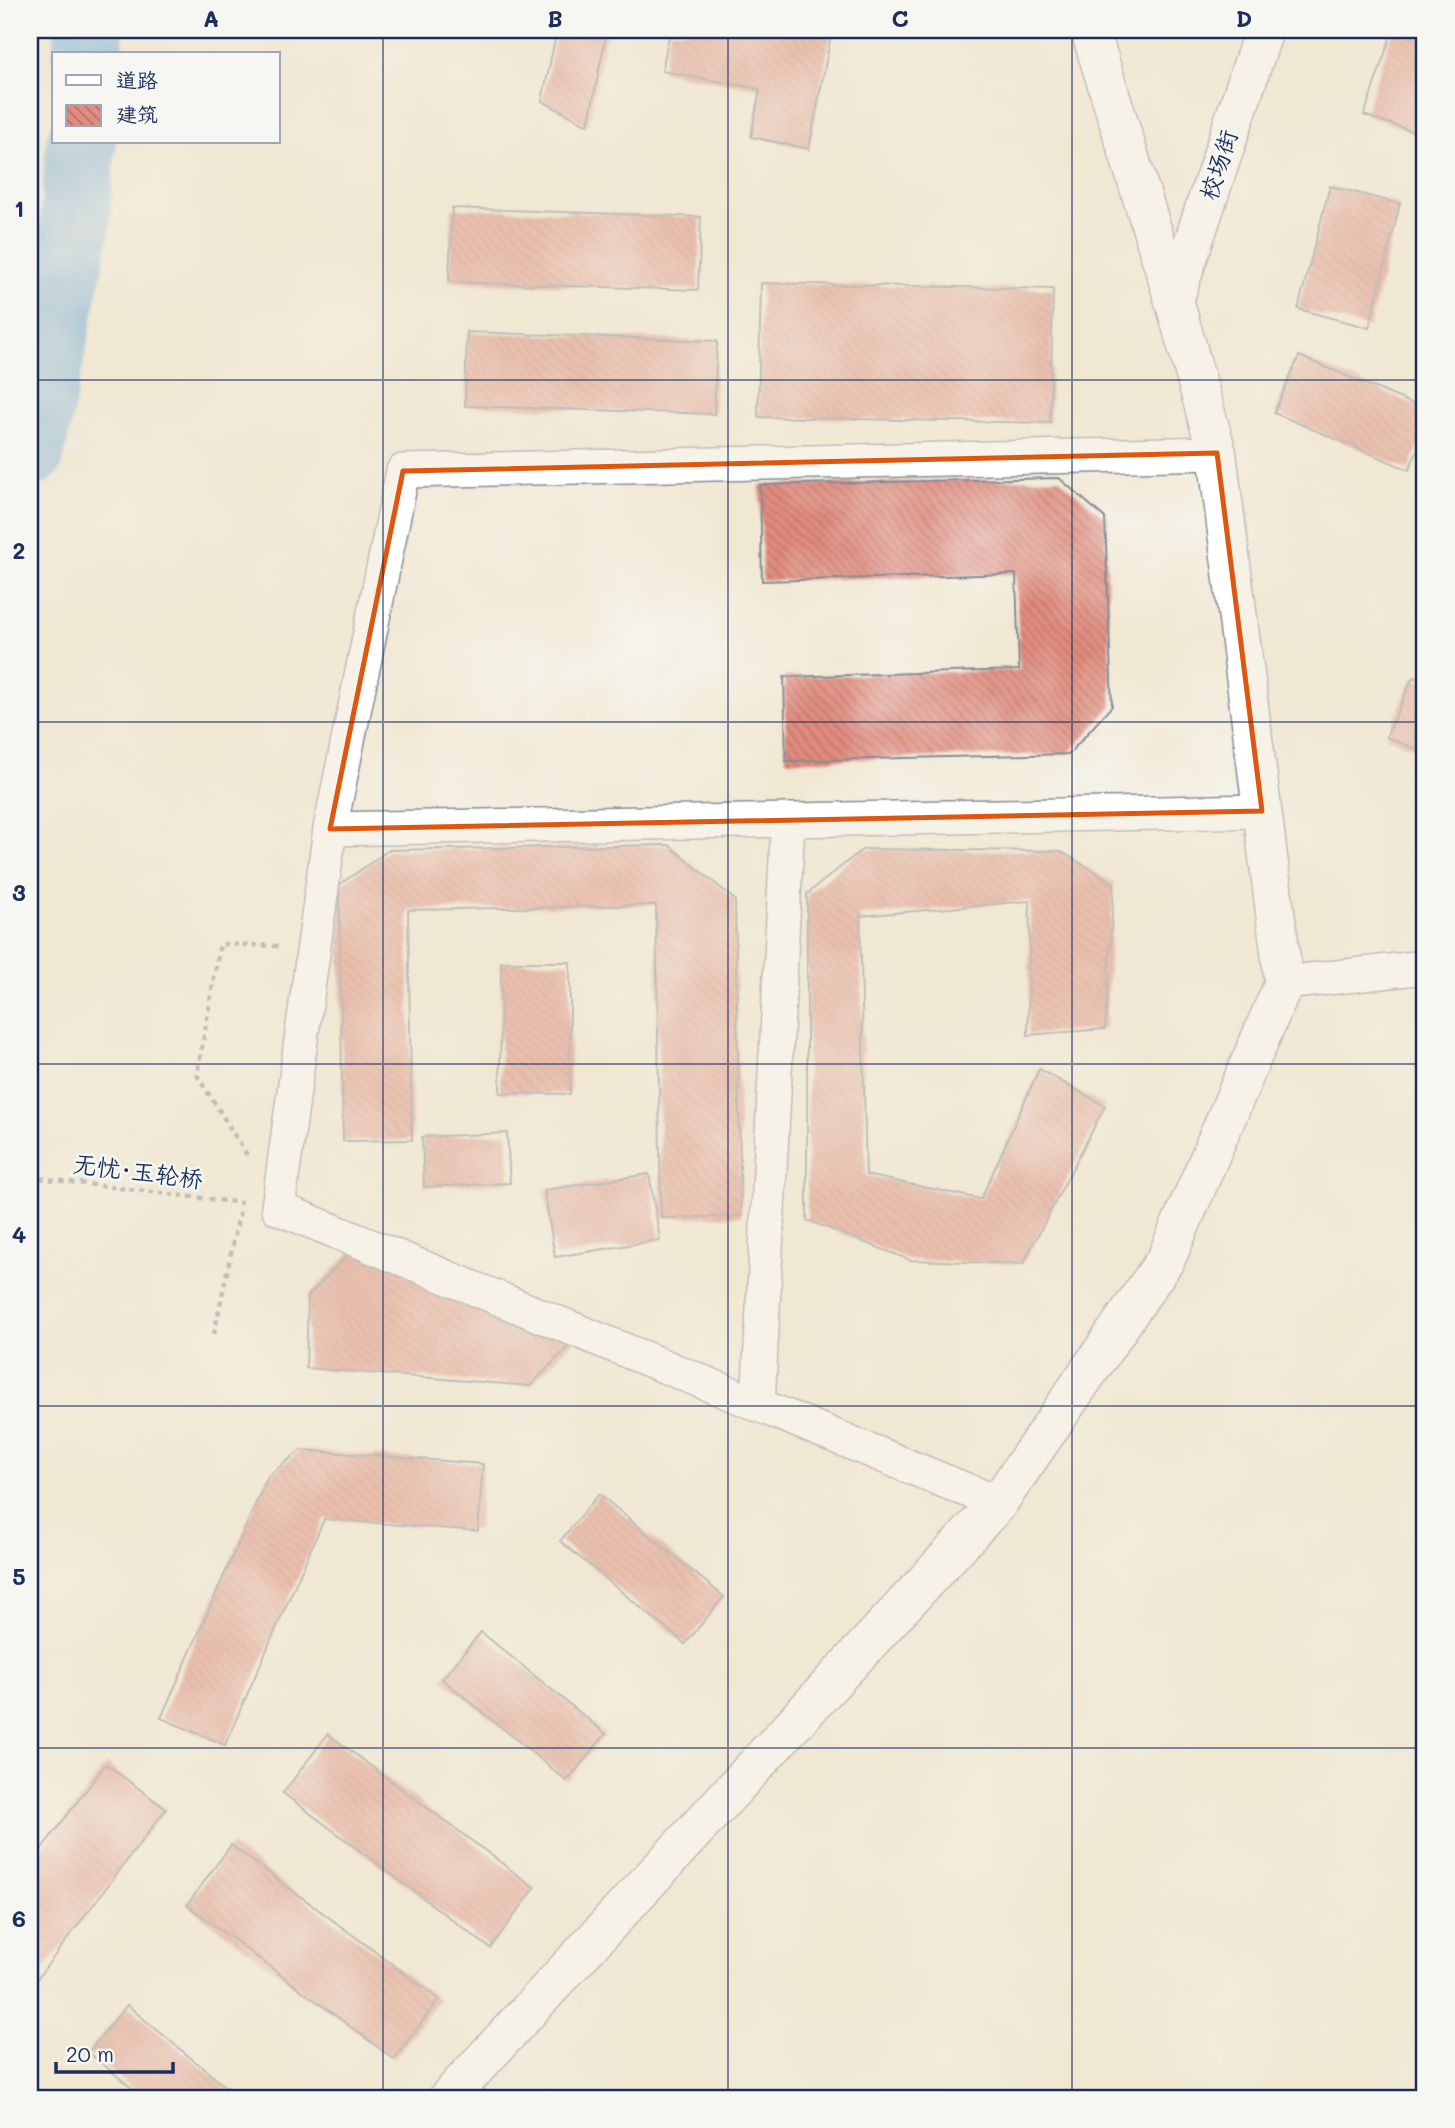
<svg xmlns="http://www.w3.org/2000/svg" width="1455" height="2128" viewBox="0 0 1455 2128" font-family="Mali,'LXGW WenKai TC',sans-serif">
  <defs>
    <pattern id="building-back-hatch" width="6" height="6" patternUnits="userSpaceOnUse" patternTransform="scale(1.75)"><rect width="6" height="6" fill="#e28c7e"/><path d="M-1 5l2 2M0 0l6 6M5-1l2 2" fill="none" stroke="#b6736a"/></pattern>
  </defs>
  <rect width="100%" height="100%" fill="#f6f6f2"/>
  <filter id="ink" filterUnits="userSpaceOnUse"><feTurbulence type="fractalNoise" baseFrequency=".0143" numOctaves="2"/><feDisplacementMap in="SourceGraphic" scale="14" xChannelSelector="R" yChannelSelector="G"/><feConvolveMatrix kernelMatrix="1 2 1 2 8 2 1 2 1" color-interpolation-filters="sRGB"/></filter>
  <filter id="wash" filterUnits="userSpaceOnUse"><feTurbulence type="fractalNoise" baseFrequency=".00686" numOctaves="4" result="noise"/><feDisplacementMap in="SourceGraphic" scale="28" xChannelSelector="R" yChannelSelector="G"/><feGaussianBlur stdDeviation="1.57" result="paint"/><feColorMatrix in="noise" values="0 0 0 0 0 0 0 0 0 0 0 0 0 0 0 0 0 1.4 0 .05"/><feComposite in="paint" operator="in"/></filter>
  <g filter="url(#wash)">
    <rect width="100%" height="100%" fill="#f1e8d3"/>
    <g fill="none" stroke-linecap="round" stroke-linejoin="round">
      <g stroke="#6aa9dd" stroke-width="70">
        <polyline points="87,54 89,30"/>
        <polyline points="30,452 74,233 81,142"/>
      </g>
    </g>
    <g id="blocks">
      <g fill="url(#building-back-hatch)">
        <polygon points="557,30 607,30 588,125 542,101"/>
        <polygon points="670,30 832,30 809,149 751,137 760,89 662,71"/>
        <polygon points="1393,30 1425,30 1425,130 1423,135 1364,115"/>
        <polygon points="1330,186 1400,204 1369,328 1298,309"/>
        <polygon points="452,208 701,217 698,290 449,282"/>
        <polygon points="761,283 1053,289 1050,423 758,417"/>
        <polygon points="467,332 717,341 714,414 465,406"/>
        <polygon points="1299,356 1425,409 1425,432 1409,470 1274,413"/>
        <polygon points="1059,478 1105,518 1112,706 1069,754 786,761 784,677 1019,670 1016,574 762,581 760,485"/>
        <polygon points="1413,677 1425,682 1425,753 1386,737"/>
        <polygon points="669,845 735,900 741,1216 661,1218 656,905 408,910 412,1140 343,1141 339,885 389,850"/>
        <polygon points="863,849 1060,851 1114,883 1105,1029 1028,1035 1030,901 860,916 866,1175 981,1199 1039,1069 1105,1106 1023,1264 910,1260 807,1220 807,894"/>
        <polygon points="501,962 570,962 570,1094 500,1093"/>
        <polygon points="507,1133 510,1183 424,1187 422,1137"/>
        <polygon points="649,1174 660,1240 555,1257 544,1190"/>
        <polygon points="356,1246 575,1340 530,1386 306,1368 308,1296"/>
        <polygon points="301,1450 483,1464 478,1531 324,1519 225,1745 161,1718 268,1476"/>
        <polygon points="599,1494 724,1597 685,1644 560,1541"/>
        <polygon points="481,1632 606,1734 567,1781 442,1679"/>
        <polygon points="328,1734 535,1888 490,1948 283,1793"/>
        <polygon points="106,1764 166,1809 30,1988 30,1864"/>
        <polygon points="231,1845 439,1999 394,2059 187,1905"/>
        <polygon points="127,2005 239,2098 144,2098 88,2052"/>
      </g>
    </g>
  </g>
  <g filter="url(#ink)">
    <use href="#blocks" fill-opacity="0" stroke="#868c98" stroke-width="2"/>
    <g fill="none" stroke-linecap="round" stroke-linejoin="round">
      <g stroke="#868c98" stroke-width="36">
        <g id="minor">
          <polyline points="330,829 1262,811"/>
          <polyline points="1284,983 1425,967"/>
          <polyline points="758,1405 788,820"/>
          <polyline points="998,1503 278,1208 330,829 403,471 1217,453"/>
        </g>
      </g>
      <g stroke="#868c98" stroke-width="41">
        <g id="tertiary">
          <polyline points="1174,300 1264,30"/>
          <polyline points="448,2098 998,1503 1166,1259 1284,983 1217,453 1174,300 1090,30"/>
        </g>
      </g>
      <g stroke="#868c98" stroke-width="4.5" stroke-dasharray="5 5" stroke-linecap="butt">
        <polyline points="247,1155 197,1075 220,944 278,946"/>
        <polyline points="30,1177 242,1203"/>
        <polyline points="214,1334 240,1210"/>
      </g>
      <use href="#minor" stroke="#fff" stroke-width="33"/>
      <use href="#tertiary" stroke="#fff" stroke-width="38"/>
    </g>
  </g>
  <path d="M0 0H1455V2128H0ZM 1217,453 L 1262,811 L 330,829 L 403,471 Z" fill="#f1e8d3" fill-opacity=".55" fill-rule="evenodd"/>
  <path fill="none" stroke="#de5710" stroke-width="5" stroke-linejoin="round" d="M 1217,453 L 1262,811 L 330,829 L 403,471 Z"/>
  <path fill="none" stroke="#1b2f5e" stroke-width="2" stroke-opacity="0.55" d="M 383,30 L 383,2098M 728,30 L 728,2098M 1072,30 L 1072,2098M 30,380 L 1425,380M 30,722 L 1425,722M 30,1064 L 1425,1064M 30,1406 L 1425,1406M 30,1748 L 1425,1748"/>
  <g text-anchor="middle" stroke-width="5" stroke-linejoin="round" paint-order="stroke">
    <g font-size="24" fill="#1b2f5e" stroke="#f6f6f2">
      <text transform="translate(1219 165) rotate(-72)" y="8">校场街</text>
      <text transform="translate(138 1172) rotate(7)" y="8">无忧·玉轮桥</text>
    </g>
  </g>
  <rect width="1455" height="2128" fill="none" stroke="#f6f6f2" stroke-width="77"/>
  <rect x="52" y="52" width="228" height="91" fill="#f6f6f2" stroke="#9ea6b7" stroke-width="2"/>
  <rect x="66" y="75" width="35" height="10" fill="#ffffff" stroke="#9ea6b7" stroke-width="2"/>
  <text x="116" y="88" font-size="21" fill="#1b2f5e">道路</text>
  <rect x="66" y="105" width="35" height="21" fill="url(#building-back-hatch)" stroke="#9ea6b7" stroke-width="2"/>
  <text x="116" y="122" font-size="21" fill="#1b2f5e">建筑</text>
  <path d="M56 2062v10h117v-10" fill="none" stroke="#1b2f5e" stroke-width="3.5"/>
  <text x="66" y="2062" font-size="21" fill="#1b2f5e" stroke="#f6f6f2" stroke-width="5" paint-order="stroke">20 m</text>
  <rect x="38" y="38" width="1378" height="2052" fill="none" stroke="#1b2f5e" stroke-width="2.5"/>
  <g font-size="23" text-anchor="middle" font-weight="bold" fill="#1b2f5e">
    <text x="211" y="27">A</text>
    <text x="555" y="27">B</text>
    <text x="900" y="27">C</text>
    <text x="1244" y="27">D</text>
    <text x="19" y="217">1</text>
    <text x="19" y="559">2</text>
    <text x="19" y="901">3</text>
    <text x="19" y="1243">4</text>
    <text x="19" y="1585">5</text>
    <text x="19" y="1927">6</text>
  </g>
</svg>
